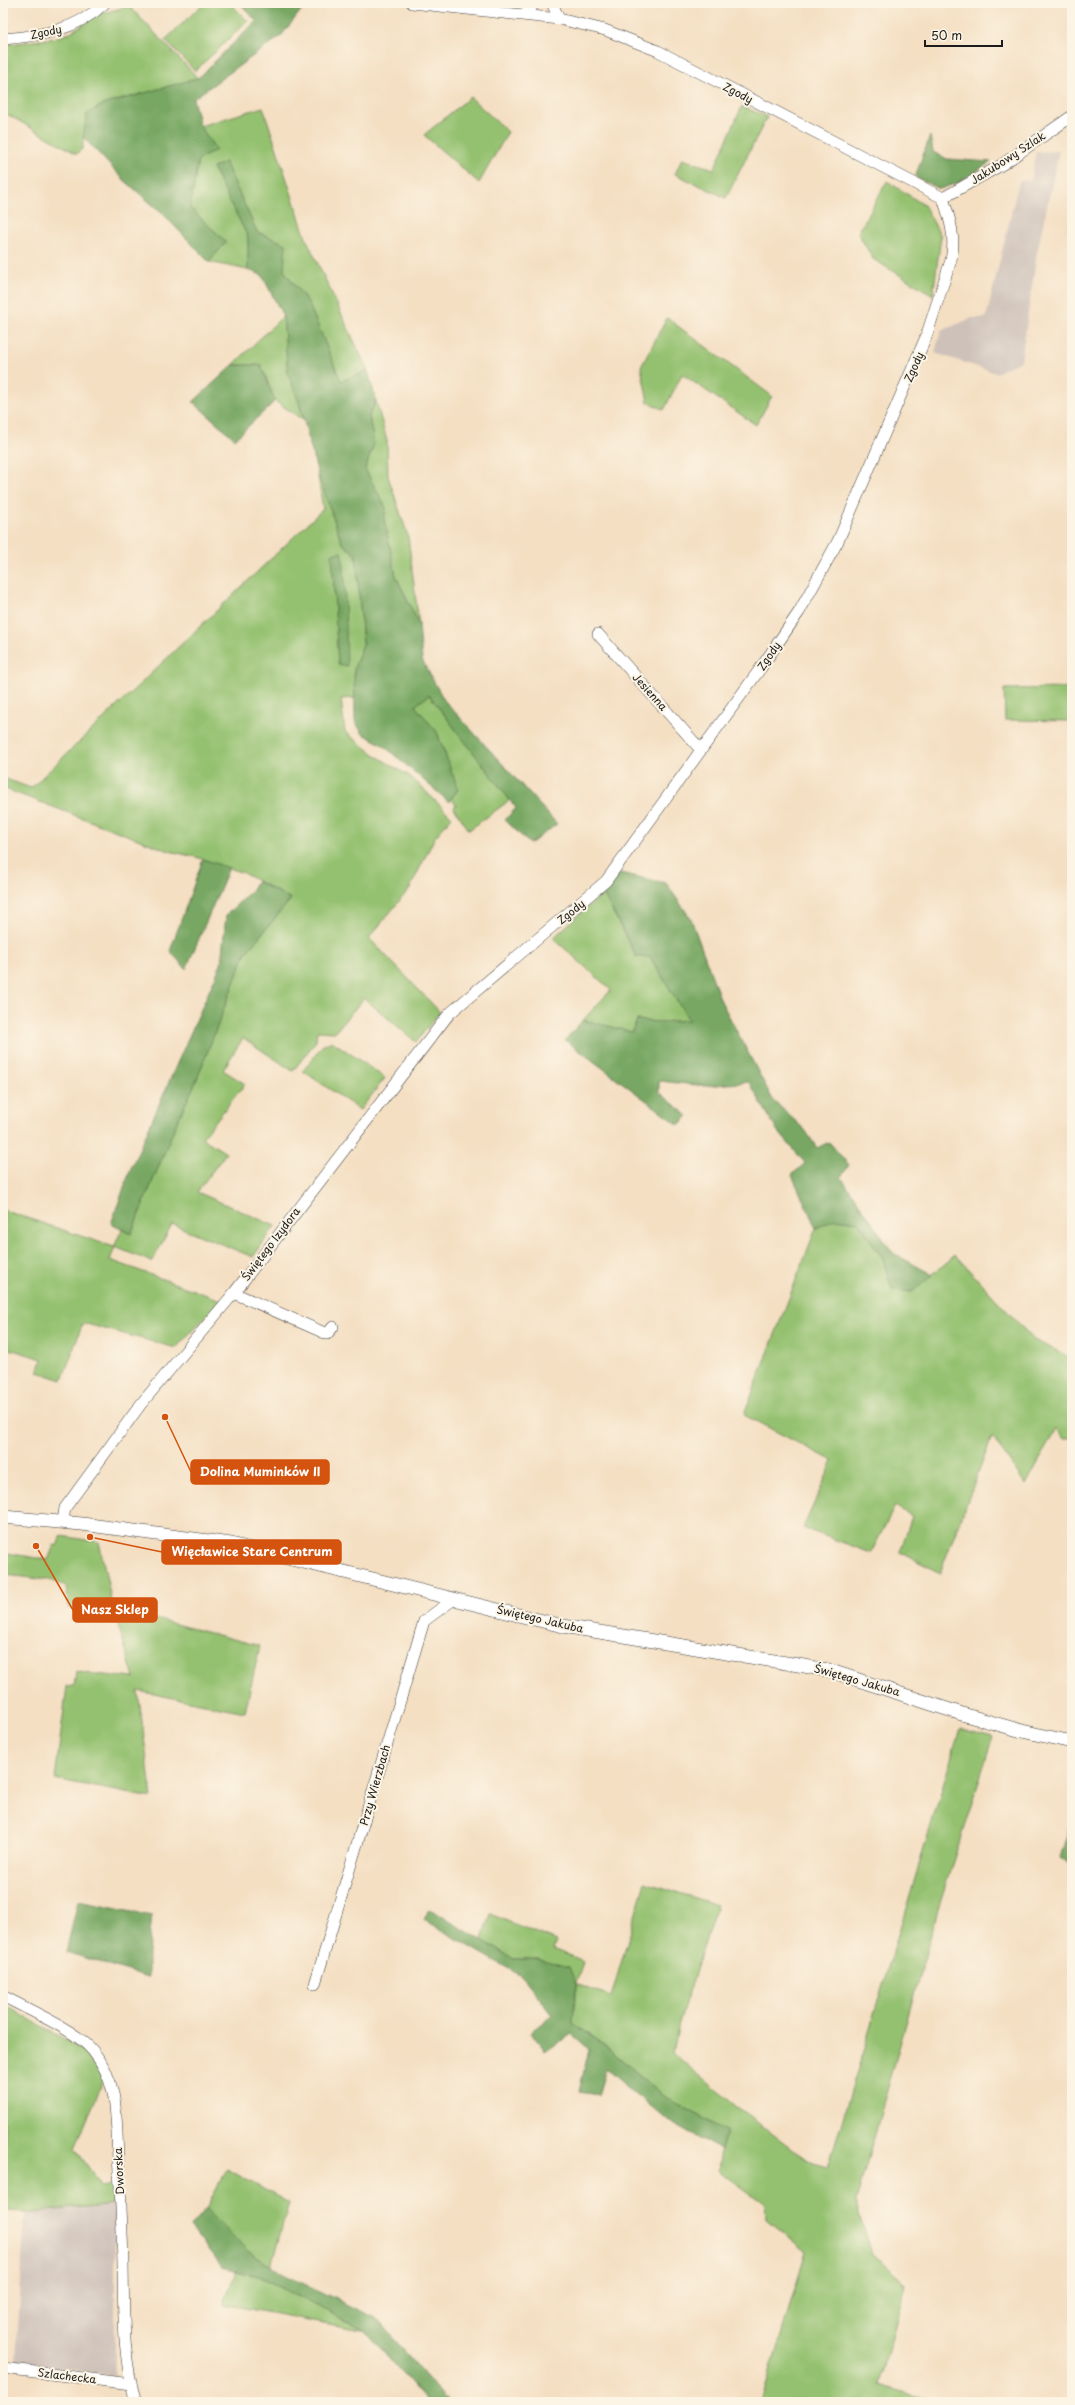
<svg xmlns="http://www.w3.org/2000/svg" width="1075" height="2405" viewBox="0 0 1075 2405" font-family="'Playpen Sans',sans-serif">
  <rect width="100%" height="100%" fill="#fcf5e5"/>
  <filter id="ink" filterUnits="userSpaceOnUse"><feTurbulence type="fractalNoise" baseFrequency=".025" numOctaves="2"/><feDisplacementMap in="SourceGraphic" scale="8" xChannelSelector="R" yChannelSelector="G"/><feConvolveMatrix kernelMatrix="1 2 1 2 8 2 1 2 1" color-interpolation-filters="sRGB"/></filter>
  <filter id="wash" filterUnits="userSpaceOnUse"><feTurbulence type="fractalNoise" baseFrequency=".012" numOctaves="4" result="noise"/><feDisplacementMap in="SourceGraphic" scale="16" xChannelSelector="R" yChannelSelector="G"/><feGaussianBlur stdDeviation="0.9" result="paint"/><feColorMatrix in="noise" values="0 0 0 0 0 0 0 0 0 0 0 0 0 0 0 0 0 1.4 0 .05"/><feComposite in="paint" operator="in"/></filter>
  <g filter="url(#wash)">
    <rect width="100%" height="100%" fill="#f4dfc3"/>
    <g fill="#cec1b9">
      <polygon points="1059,151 1037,252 1021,361 996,373 935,353 941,331 972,318 986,318 1019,181 1031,180 1036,152"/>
      <polygon points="115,2204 115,2376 16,2361 25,2213"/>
    </g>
    <g fill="#94c170" stroke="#586e46" fill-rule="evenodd">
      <polygon points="204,3 230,3 248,21 195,71 165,40"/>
      <polygon points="129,6 198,78 102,105 83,137 83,148 77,154 3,112 3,45 55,38 69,33 99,14"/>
      <polygon points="470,97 508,132 479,183 424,135"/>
      <polygon points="742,106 767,117 726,198 675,174 682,159 714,169"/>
      <polygon points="263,107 306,238 368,371 341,381 308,302 284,271 285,244 257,232 225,162 213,169 248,237 248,270 209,262 226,242 190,208 198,160 216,150 200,126"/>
      <polygon points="887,181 924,205 941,236 933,295 873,259 858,233"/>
      <polygon points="283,316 288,374 299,402 303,420 275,401 261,365 233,365"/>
      <polygon points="667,318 772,396 756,425 682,374 664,410 648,402 641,367"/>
      <polygon points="376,401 387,441 388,476 408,536 419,625 396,576 384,519 386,508 365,469 374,444 369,416"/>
      <path d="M 317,471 L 342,543 L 356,555 L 363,644 L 354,669 L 355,698 L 341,699 L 345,732 L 378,757 L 411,777 L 452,817 L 435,837 L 410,888 L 369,938 L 440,1012 L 416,1042 L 364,998 L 335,1032 L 317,1031 L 316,1041 L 293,1071 L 243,1038 L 223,1070 L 245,1084 L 202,1138 L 226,1153 L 197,1192 L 275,1226 L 253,1257 L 172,1224 L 152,1262 L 115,1247 L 110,1260 L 221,1300 L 176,1348 L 83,1323 L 62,1380 L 38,1372 L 42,1359 L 3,1347 L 3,1210 L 114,1247 L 122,1229 L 131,1234 L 173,1131 L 197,1079 L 245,954 L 291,899 L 243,873 L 196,857 L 169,851 L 3,788 L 3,778 L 31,788 L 323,509 ZM 341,552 L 338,664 L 332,554 Z"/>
      <polygon points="1072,688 1072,721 1005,720 1004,689"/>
      <polygon points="429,695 510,800 469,830 454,808 456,804 451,799 458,789 437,732 415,706"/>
      <polygon points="603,893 636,957 650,957 689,1020 659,1022 637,1020 632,1032 583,1020 611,990 553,938"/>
      <polygon points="332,1041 385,1078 360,1110 303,1071 323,1045"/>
      <polygon points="836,1219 858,1222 883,1259 892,1290 912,1292 955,1255 1034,1340 1072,1358 1072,1438 1063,1438 1056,1429 1026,1485 992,1437 940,1573 900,1552 912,1516 895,1506 871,1553 803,1528 833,1461 744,1415 816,1228"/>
      <polygon points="61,1536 99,1542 113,1608 260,1646 245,1712 138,1691 152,1798 55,1779 67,1686 74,1686 76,1672 134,1678 113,1608 69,1609 66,1586 49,1580 5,1575 7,1553 48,1560 54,1545 57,1546"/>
      <polygon points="960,1729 993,1737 941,1899 856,2201 872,2254 906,2284 879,2385 930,2400 930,2402 761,2402 806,2252 766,2219 765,2204 718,2170 721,2150 727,2132 663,2095 603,2044 572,2023 576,1984 539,1959 514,1959 482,1940 490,1914 556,1941 553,1949 583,1962 576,1984 611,1997 645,1882 717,1905 679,2023 673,2053 738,2108 810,2162 828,2167"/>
      <polygon points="3,2004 85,2051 104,2079 75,2148 102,2187 113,2185 115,2204 25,2213 3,2210"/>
      <polygon points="227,2169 289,2203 271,2266 249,2252 206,2209"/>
      <polygon points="236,2271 258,2276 367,2331 223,2304"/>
    </g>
    <g fill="#77a762" stroke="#4a623f">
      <polygon points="240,3 307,3 281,36 193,99 200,126 216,150 198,160 190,208 226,242 209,262 164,215 123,179 83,137 87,114 102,105 198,78 256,21"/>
      <polygon points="930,136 933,152 947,159 991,162 957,183 940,189 915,177"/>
      <polygon points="225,162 257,232 286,244 284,271 308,302 341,381 368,371 376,401 369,416 374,444 365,469 386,508 384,519 396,576 419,625 422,660 444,700 557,824 530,844 505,820 516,808 429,695 415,706 437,732 458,789 449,802 384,746 362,733 355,721 354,669 363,644 356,555 342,543 317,471 299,402 288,374 283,316 262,275 248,270 248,237 213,168"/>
      <polygon points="233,365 261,365 275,401 235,439 193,402"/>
      <polygon points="341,552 344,566 347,666 338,664 332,554"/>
      <polygon points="203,859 229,868 186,969 170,951"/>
      <polygon points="620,873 666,883 691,919 721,1001 773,1100 805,1130 817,1148 829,1142 849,1165 841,1177 893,1253 933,1275 912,1292 892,1290 883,1259 858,1222 836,1219 816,1228 792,1175 805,1163 776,1129 749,1082 706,1086 659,1081 659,1092 688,1116 679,1125 565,1040 583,1020 632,1032 637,1020 659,1022 689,1020 650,957 637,957 603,893"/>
      <polygon points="257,881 291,899 245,954 197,1079 173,1131 131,1234 111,1224 131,1168 221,964 226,915 252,890"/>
      <polygon points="1072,1818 1072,1863 1060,1858"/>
      <polygon points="78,1901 152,1916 148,1953 148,1977 66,1952"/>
      <polygon points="429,1909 514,1959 539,1959 569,1967 576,1984 573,2023 603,2044 663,2095 727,2132 721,2150 666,2120 606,2069 598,2095 579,2092 589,2049 572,2034 546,2051 530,2032 553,2015 523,1977 424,1920"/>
      <polygon points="206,2209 249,2252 283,2274 376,2318 448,2402 427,2402 366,2331 258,2276 222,2267 190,2227"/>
    </g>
  </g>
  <g filter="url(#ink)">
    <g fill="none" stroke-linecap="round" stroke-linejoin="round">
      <g stroke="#3c3935" stroke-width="12">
        <g id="minor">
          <polyline points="552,3 559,19"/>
          <polyline points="525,15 535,3"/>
          <path d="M 3,39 C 41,36 77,30 105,3"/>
          <polyline points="943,198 1003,164 1072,116"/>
          <polyline points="598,634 701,750"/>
          <polyline points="234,1293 327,1334 333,1327"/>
          <path d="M 63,1521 L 65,1508 L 141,1404 L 234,1293 L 449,1014 L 606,881 L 760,669 L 799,612 L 838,541 L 926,337 L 951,260 C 956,238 950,219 943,198 L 658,51 L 605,30 L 559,19 L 412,3"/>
          <polyline points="315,1984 424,1621 454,1599"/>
          <path d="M 3,1996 C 28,2010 76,2030 93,2051 C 119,2082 116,2120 118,2158 C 121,2193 122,2228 123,2264 C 124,2310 122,2357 136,2402"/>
          <polyline points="3,2368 131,2384"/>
        </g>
      </g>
      <g stroke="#3c3935" stroke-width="14">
        <polyline id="tertiary" points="3,1517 82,1524 231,1544 563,1626 828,1670 962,1714 1022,1731 1072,1742"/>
      </g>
      <use href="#minor" stroke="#fff" stroke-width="11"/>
      <use href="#tertiary" stroke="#fff" stroke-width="13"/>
    </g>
  </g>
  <g text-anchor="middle" stroke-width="4" stroke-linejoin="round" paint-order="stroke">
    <g font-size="11" fill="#1c1c1c" stroke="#fcf5e5">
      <text transform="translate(46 32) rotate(-12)" y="4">Zgody</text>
      <text transform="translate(738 93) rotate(27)" y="4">Zgody</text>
      <text transform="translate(1008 158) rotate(-33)" y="4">Jakubowy Szlak</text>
      <text transform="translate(914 367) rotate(-66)" y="4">Zgody</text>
      <text transform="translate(769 656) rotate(-56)" y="4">Zgody</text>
      <text transform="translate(650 692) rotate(48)" y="4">Jesienna</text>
      <text transform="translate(571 912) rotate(-39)" y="4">Zgody</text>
      <text transform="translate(271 1244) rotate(-53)" y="4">Świętego Izydora</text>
      <text transform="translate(540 1619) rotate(13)" y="4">Świętego Jakuba</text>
      <text transform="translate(857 1680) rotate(16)" y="4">Świętego Jakuba</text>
      <text transform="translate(375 1785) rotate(-74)" y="4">Przy Wierzbach</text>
      <text transform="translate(119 2171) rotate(-93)" y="4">Dworska</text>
      <text transform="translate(67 2376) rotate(7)" y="4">Szlachecka</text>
    </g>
  </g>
  <path fill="none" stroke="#d4530e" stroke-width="1.5" d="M165 1417L191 1472M90 1537L162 1552M36 1546L73 1610"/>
  <g fill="#d4530e" stroke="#fcf5e5" stroke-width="1.5">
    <circle cx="165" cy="1417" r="4"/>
    <circle cx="90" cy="1537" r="4"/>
    <circle cx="36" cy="1546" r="4"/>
  </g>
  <g fill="#d4530e" stroke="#d4530e" stroke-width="1.5">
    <rect x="191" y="1460" width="138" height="24" rx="4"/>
    <rect x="162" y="1540" width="179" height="24" rx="4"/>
    <rect x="73" y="1598" width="84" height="24" rx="4"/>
  </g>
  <g font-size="12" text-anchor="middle" font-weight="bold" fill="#fff">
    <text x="260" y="1476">Dolina Muminków II</text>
    <text x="252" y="1556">Więcławice Stare Centrum</text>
    <text x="115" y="1614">Nasz Sklep</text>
  </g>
  <rect width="1075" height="2405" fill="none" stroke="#fcf5e5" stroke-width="16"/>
  <path d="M925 40v6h77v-6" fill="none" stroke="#1c1c1c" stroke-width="2"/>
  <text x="931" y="40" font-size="12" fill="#1c1c1c" stroke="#fcf5e5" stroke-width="3" paint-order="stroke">50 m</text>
</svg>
